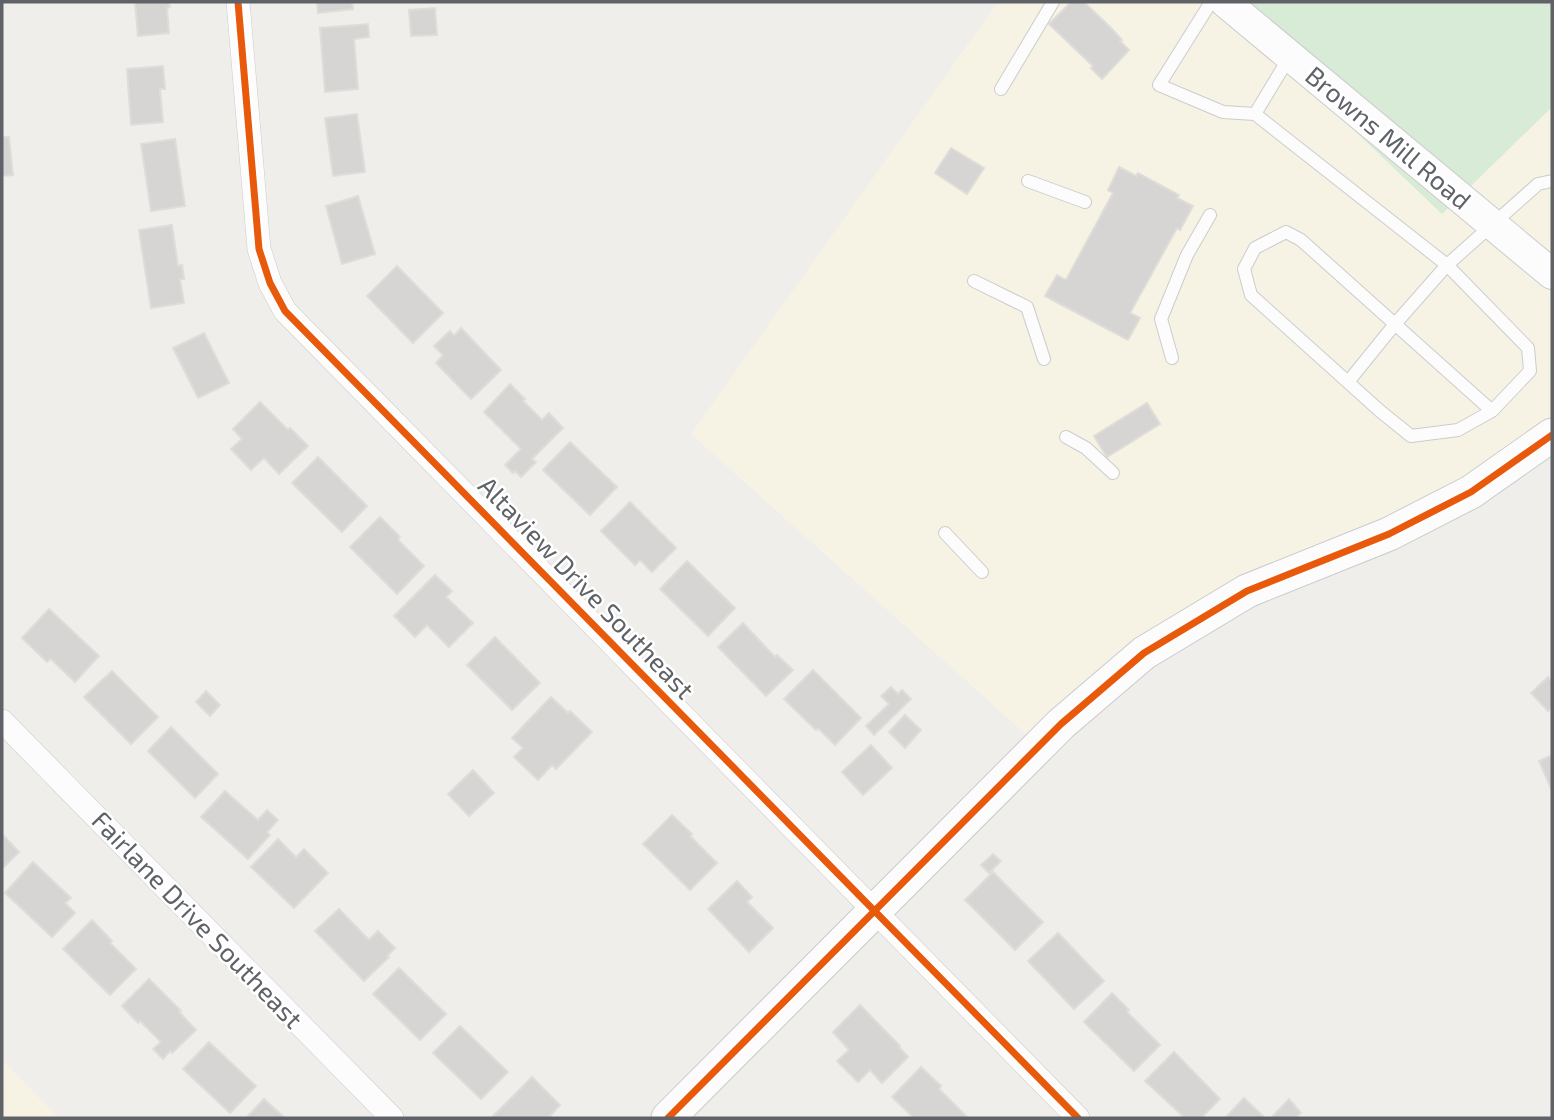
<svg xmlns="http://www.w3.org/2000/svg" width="1554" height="1120" viewBox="0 0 1554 1120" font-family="'Exo 2',sans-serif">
  <rect width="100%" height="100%" fill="#efeeea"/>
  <g fill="#f7f3e4">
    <polygon points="998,2 1220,2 1442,214 1552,107 1552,448 1336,545 1029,737 691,434"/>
    <polygon points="2,1060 59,1118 2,1118"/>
  </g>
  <polygon fill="#d8ebd6" points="1220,2 1552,2 1552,107 1442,214"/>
  <g fill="#d6d5d3" stroke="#deddd9" stroke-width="2">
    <polygon points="135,2 169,2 170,7 167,8 169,33 138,36"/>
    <polygon points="317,2 352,2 353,9 318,13"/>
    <polygon points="1071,2 1084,2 1112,29 1122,40 1120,41 1129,50 1102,79 1091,68 1093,66 1049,24"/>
    <polygon points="435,8 437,35 411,36 409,10"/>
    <polygon points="368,24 369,37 354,39 358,89 325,92 320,28"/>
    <polygon points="163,66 165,89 160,89 163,122 131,125 127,69"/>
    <polygon points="357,114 365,172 333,176 325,118"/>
    <polygon points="2,137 9,137 13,175 2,176"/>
    <polygon points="175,139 185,206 151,211 141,144"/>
    <polygon points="951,148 984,168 967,194 935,173"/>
    <polygon points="1119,167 1136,176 1138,173 1179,195 1177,198 1193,206 1180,230 1177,228 1130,313 1140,318 1128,340 1045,296 1057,275 1066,280 1113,193 1108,190"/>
    <polygon points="358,196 375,254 342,264 326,206"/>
    <polygon points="172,225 178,266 182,265 184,279 180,279 184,303 151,308 139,230"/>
    <polygon points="397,266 443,313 413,343 367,296"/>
    <polygon points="461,328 501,370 471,399 436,363 443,355 434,346 450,331 454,336"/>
    <polygon points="204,333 229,383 198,398 173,348"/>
    <polygon points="510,384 525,399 523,401 542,420 549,413 563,428 532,459 536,462 521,477 515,471 513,473 505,465 521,449 484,412"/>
    <polygon points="260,402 288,430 290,428 308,446 279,474 264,458 251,470 231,449 242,439 233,429"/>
    <polygon points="1147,403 1160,424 1107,457 1094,436"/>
    <polygon points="570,442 617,487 590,515 543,470"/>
    <polygon points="318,457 367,506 342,532 292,483"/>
    <polygon points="630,502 676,548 652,572 640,560 635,565 601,531"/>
    <polygon points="380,517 400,537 398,540 424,566 397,594 350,547"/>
    <polygon points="687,561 735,608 708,636 660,589"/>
    <polygon points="435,575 452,591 446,597 473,623 449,647 427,625 415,637 394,616"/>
    <polygon points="49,609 99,656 75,682 51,659 47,662 22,638"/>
    <polygon points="743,623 775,657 777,655 793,670 766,696 718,647"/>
    <polygon points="495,637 540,683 512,710 467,665"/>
    <polygon points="813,670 861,718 835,745 818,728 816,730 784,699"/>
    <polygon points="112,671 158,717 131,744 84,697"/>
    <polygon points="1548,677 1552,681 1552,707 1548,711 1531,693"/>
    <polygon points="891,687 898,694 902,690 911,699 874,735 866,726 889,704 881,696"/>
    <polygon points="206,691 220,705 210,716 196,702"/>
    <polygon points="551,697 568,713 570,711 592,732 556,769 552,765 538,780 514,757 523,748 512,738"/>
    <polygon points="905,715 921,730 905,748 889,732"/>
    <polygon points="171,727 218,774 195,798 148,751"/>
    <polygon points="871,745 892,768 863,795 842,772"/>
    <polygon points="1552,755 1552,791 1539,761"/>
    <polygon points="473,770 494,793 469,816 448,794"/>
    <polygon points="225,791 258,820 267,810 278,820 267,832 270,835 248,859 201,817"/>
    <polygon points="672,815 692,834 690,836 717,863 690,890 643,844"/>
    <polygon points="2,834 19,852 2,869"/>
    <polygon points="278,839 296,857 304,849 328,873 294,908 251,867"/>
    <polygon points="993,854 1001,861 989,873 981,865"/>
    <polygon points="33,862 71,898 65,903 75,913 52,937 5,893"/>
    <polygon points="993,872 1043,922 1015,950 965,900"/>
    <polygon points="737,881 752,897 747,902 773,928 749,952 708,909"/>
    <polygon points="339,909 369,940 378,931 395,948 387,956 389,957 364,981 315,931"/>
    <polygon points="92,920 112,941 110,943 136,969 110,995 63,949"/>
    <polygon points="1058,933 1104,981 1074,1009 1028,961"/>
    <polygon points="399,968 446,1014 420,1040 373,994"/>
    <polygon points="149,979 181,1011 179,1012 196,1030 172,1053 170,1051 163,1059 153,1049 161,1042 140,1021 138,1023 122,1006"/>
    <polygon points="1112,993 1129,1010 1127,1012 1160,1045 1134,1071 1084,1022"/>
    <polygon points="860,1005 900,1046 899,1047 908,1057 882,1083 870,1070 858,1082 837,1061 849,1050 833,1032"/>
    <polygon points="460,1026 508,1072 481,1099 433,1053"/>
    <polygon points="209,1042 256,1086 230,1113 183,1069"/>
    <polygon points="1174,1052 1220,1099 1201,1118 1185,1118 1145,1081"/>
    <polygon points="921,1067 941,1086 939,1089 967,1117 966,1118 914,1118 892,1097"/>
    <polygon points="532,1077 560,1105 550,1116 552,1118 495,1118 493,1116"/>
    <polygon points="1244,1098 1265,1118 1225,1118"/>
    <polygon points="264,1099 285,1118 246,1118"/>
    <polygon points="1289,1099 1301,1113 1295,1118 1275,1118 1273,1116"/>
  </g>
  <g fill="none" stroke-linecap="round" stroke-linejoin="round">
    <g stroke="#cbcccc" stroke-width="14">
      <g id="service">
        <polyline points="1211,2 1159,85 1223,112 1255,114 1447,265 1528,348 1530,371 1492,411 1458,430 1411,436 1380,411 1251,295 1244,269 1255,248 1286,232 1301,240 1492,411"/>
        <polyline points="1001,89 1053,2"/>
        <polyline points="1255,114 1290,56"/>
        <polyline points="1028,181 1085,202"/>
        <polyline points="974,281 1027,307 1044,359"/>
        <polyline points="1172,358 1161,319 1187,255 1210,215"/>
        <polyline points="1348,382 1395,324 1447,265 1538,184 1552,181"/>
        <polyline points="1066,437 1086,448 1113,473"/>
        <polyline points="945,533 982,572"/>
      </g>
    </g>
    <g stroke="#cbcccc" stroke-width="24">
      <g id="minor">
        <polyline points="238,2 259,249 270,283 285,311 1078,1118"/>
        <polyline points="2,721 392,1118"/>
      </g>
    </g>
    <g stroke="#cbcccc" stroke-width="32">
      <polyline id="tertiary" points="1225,2 1552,274"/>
    </g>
    <g stroke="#cacacb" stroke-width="35">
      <polyline id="secondary" points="668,1118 1061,724 1144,653 1247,591 1389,534 1471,492 1552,435"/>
    </g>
    <use href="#service" stroke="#fdfcfc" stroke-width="12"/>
    <use href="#minor" stroke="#fdfcfc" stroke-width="23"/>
    <use href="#tertiary" stroke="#fdfcfc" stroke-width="30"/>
    <use href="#secondary" stroke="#fdfcfc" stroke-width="33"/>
    <g stroke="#fff" stroke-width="11">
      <g id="cycleway">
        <polyline points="238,2 259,249 270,283 285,311 1078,1118"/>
        <polyline points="668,1118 1061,724 1144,653 1247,591 1389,534 1471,492 1552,435"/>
      </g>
    </g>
    <use href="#cycleway" stroke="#e8590c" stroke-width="7"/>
  </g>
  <g text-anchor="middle" stroke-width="5" stroke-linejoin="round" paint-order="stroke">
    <g font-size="26" fill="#5f6368" stroke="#fff">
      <text transform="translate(1388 138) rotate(40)" y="9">Browns Mill Road</text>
      <text transform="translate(586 588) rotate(46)" y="9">Altaview Drive Southeast</text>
      <text transform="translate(197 920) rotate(46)" y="9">Fairlane Drive Southeast</text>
    </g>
  </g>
  <rect width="1554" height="1120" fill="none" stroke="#5f6368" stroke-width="7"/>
</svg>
